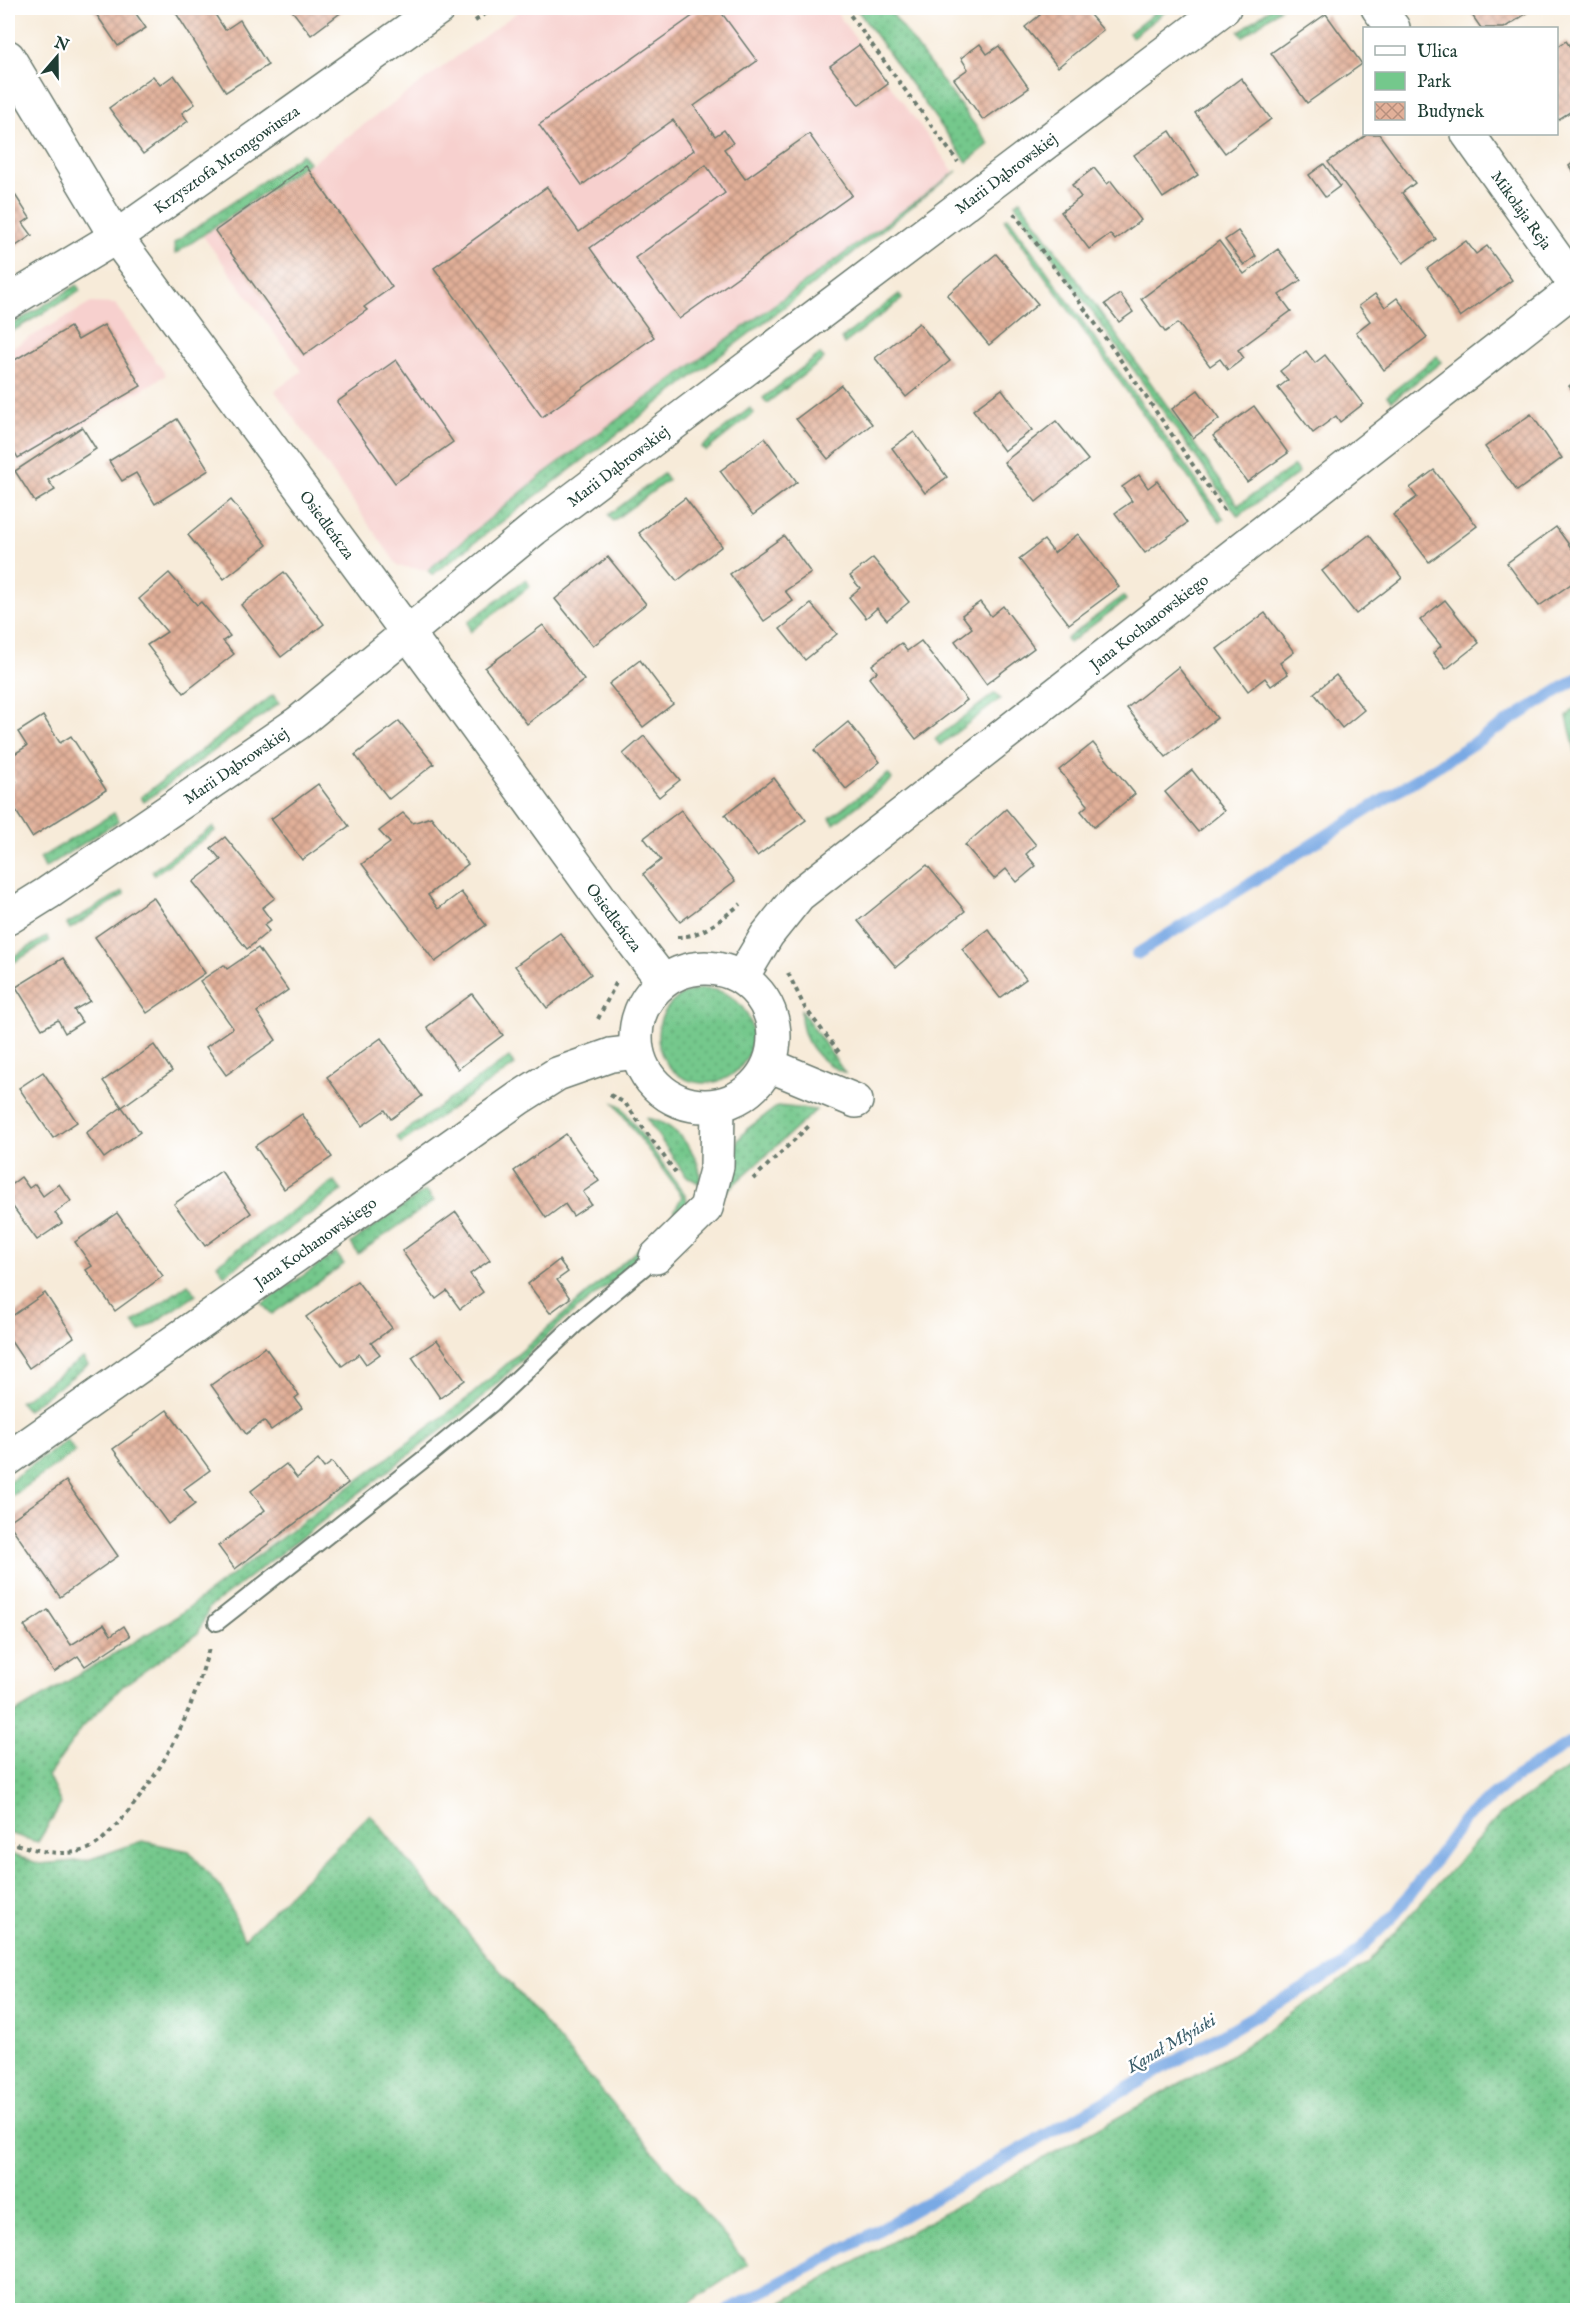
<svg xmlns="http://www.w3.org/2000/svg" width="1585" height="2318" viewBox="0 0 1585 2318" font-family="'IM FELL English',serif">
  <defs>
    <pattern id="green-dots" width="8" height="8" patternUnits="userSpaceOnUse" patternTransform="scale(1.5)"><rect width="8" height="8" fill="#74c88c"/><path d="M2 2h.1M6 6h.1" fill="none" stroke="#5fa473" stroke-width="1.8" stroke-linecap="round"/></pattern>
    <pattern id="building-cross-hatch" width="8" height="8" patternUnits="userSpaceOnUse" patternTransform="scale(1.5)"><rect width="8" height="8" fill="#e2b099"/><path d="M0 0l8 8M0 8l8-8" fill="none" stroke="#b7907e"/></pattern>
  </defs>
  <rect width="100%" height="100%" fill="#fff"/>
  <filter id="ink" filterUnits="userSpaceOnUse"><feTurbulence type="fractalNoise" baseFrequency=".0167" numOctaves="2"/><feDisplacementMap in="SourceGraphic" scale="12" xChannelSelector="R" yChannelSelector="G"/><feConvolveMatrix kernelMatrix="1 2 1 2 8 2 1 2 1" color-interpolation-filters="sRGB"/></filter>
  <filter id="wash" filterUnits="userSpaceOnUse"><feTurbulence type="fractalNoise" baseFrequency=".008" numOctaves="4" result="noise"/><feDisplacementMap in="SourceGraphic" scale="24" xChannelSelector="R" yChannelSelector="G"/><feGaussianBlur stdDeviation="1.35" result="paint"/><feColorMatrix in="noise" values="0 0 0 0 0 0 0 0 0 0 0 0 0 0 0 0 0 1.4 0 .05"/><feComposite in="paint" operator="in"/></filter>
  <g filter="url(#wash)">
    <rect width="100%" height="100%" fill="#f7ebd9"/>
    <g fill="#f7d0ce">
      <polygon points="523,8 833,8 954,172 547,471 428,570 398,566 275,391 302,371 203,236 317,159"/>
      <polygon points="91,303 115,304 166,375 8,470 8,350"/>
    </g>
    <g fill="url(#green-dots)" stroke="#4a8260" stroke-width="1.5">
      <polygon points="856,8 888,8 989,144 967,162"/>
      <polygon points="1161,8 1170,8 1132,37 1129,33"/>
      <polygon points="1271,8 1281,8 1243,37 1239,32"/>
      <polygon points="302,154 309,162 175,254 174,243"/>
      <polygon points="957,171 792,301 432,575 428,570 547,471"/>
      <polygon points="1020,200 1238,505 1294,466 1299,473 1238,516 1015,204"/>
      <polygon points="1008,217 1224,519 1220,522 1004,219"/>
      <polygon points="77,285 80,291 8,334 8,327"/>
      <polygon points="899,294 902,299 844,344 841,339"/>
      <polygon points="820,354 824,359 767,403 763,398"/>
      <polygon points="1437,356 1441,362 1392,401 1387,396"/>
      <polygon points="750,408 754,413 706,451 702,447"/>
      <polygon points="663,474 668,480 613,521 609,515"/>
      <polygon points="526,579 530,586 470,632 468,622"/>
      <polygon points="1123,596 1126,600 1069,643 1066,639"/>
      <polygon points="995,693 1000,699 940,745 935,739"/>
      <polygon points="273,695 279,703 144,802 141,797"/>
      <polygon points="1577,705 1577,757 1567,717"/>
      <polygon points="888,774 892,779 834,824 830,818"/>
      <polygon points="114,813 119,821 45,868 40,858"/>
      <polygon points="213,827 215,831 154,875 152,871"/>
      <polygon points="123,891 125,894 70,929 67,924"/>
      <polygon points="47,936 49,941 8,966 8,960"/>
      <circle cx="705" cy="1036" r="47"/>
      <path d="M 801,1010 L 845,1073 C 818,1062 800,1041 801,1010 Z"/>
      <polygon points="509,1057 515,1065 401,1143 397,1137"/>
      <polygon points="614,1103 621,1106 686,1196 688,1207 617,1278 565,1319 473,1406 209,1608 198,1633 123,1686 82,1728 48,1776 61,1804 38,1842 8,1833 8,1717 176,1617 469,1397 669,1222 682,1196"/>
      <polygon points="778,1106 816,1110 721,1196 738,1140 747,1129"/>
      <path d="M 646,1118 C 650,1119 656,1120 660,1122 C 682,1132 703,1160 700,1184 L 685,1175 Z"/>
      <polygon points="334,1181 342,1191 224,1275 217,1264"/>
      <polygon points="426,1190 434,1201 358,1254 351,1243"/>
      <polygon points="336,1253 344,1264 272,1314 262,1304"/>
      <polygon points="188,1284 196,1295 140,1332 133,1323"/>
      <polygon points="83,1358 88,1365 27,1410 20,1402"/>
      <polygon points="67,1440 75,1452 8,1499 8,1482"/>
      <polygon points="1577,1761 1577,2310 768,2310 1226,2058 1367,1963 1499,1816"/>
      <polygon points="370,1814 420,1876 748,2264 679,2310 8,2310 8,1853 40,1864 88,1860 142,1841 189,1851 224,1892 244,1939"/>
    </g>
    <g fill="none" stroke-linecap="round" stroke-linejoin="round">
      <g stroke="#79a9e4" stroke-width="12">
        <polyline points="1137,954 1578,678"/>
        <polyline points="728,2310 868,2236 1343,1966 1396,1913 1463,1821 1514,1778 1578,1738"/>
      </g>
    </g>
    <g id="blocks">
      <g fill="url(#building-cross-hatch)">
        <polygon points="92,8 132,8 146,28 118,46"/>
        <polygon points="177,8 211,8 225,30 240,20 268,65 226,92 174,10"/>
        <polygon points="290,8 347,8 311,35"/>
        <polygon points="704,8 718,8 757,61 694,106 715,136 724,130 733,143 724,149 745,179 809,134 852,195 679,319 635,258 725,193 706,165 590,248 654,337 542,417 434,268 547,187 579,232 694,150 673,120 582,185 539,125"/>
        <polygon points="1033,8 1084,8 1103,30 1058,67 1025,27 1040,15"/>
        <polygon points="1467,8 1535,8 1504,28 1481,28"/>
        <polygon points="1326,14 1362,64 1307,103 1271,53"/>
        <polygon points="1566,41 1578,58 1578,107 1556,121 1556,48"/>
        <polygon points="980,44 987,54 999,46 1029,88 983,120 954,79 968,69 961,58"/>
        <polygon points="859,45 888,84 859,105 830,66"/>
        <polygon points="174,75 195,104 182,113 188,121 143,154 109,108 153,76 160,85"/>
        <polygon points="1241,78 1271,119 1225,153 1195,113"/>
        <polygon points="1170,131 1198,175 1163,198 1134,155"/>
        <polygon points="1368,134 1379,134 1415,183 1402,193 1436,239 1403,263 1328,162"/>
        <polygon points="1578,159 1578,178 1569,166"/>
        <polygon points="1324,164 1340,186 1325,197 1309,175"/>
        <polygon points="306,166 392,287 364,307 367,310 304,355 215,231"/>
        <polygon points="1094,168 1107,184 1111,181 1141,220 1115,240 1110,234 1089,249 1061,212 1081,197 1072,185"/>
        <polygon points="8,184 30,218 23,223 32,235 10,250 8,246"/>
        <polygon points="1238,231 1256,256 1244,265 1225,240"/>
        <polygon points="1219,241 1244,274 1278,249 1301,280 1279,295 1291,311 1238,350 1244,358 1228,370 1220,359 1210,366 1178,323 1165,332 1141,299"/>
        <polygon points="1466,241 1476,254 1487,246 1512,280 1460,317 1427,269"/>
        <polygon points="996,254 1038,304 989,345 947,295"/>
        <polygon points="1120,294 1133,312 1119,322 1105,304"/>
        <polygon points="1375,294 1385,307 1397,298 1427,337 1384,370 1356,332 1370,321 1359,306"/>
        <polygon points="919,323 950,361 906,397 875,358"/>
        <polygon points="104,325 141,386 18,458 8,440 8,364 70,327 78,340"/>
        <polygon points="1306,351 1315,363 1325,355 1363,404 1340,422 1336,416 1313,433 1278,388 1288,380 1280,371"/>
        <polygon points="396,360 453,442 395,483 337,402"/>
        <polygon points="1578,379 1578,396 1569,386"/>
        <polygon points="841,385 872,424 828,459 796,419"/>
        <polygon points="1002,389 1032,430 1004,451 973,410"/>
        <polygon points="1198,390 1219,419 1193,438 1172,409"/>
        <polygon points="1254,406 1288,453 1247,482 1213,436"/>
        <polygon points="1531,414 1562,458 1517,491 1485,447"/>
        <polygon points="177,419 209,470 155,504 136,473 122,481 109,461"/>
        <polygon points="1056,421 1088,460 1036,502 1004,462"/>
        <polygon points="82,427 96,449 48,480 55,490 35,502 15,471"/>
        <polygon points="914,432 947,477 925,493 892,448"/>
        <polygon points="765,438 797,482 753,515 720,471"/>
        <polygon points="1434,470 1477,526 1429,562 1393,515 1417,497 1410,488"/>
        <polygon points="1139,475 1148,488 1157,481 1187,523 1145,553 1115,513 1132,501 1122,487"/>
        <polygon points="685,498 722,546 677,581 639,533"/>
        <polygon points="231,500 267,545 224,579 188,535"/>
        <polygon points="1556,527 1578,557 1578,579 1539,606 1507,563"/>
        <polygon points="1078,534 1119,587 1069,624 1019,559 1044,540 1054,553"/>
        <polygon points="1369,535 1402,578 1356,614 1322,571"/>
        <polygon points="784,536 811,573 785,591 793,601 764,621 730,574"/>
        <polygon points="608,557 646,604 593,646 555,599"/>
        <polygon points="873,558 909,602 887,620 877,608 866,618 849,597 860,588 850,576"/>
        <polygon points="284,572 324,624 281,657 241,605"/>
        <polygon points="169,573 197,605 201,602 230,636 223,641 234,654 184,693 147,645 167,632 139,599"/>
        <polygon points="1445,600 1479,643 1446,669 1433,653 1441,646 1420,620"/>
        <polygon points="980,602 991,616 1003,606 1034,648 986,684 955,641 972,628 962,615"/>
        <polygon points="811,604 837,634 805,660 780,629"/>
        <polygon points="1265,613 1294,652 1280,663 1288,674 1271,686 1265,678 1248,691 1217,649"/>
        <polygon points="543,625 584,680 527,724 485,668"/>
        <polygon points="921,641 967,700 916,739 869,678 877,672 872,665 901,643 907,651"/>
        <polygon points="640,660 673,704 643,727 609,684"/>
        <polygon points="1178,667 1217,718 1166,757 1127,708"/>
        <polygon points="1336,675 1364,710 1342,728 1314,693"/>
        <polygon points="43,716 60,743 71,736 106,790 32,837 8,798 8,786 16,781 8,768 8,758 27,746 18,732"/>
        <polygon points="399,721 434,764 389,799 355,755"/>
        <polygon points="848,722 880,762 846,789 814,750"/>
        <polygon points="644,736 680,780 659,797 623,754"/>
        <polygon points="1093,743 1135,794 1094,827 1081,811 1088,805 1059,770"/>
        <polygon points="1192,770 1224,811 1198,832 1165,792"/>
        <polygon points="774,778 806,820 757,856 725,815"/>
        <polygon points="318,784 349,826 302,860 271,819"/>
        <polygon points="1006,809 1036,845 1026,854 1036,866 1017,882 1006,869 994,879 965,845"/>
        <polygon points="681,810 735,881 680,922 643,874 661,860 644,838"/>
        <polygon points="403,813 413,823 431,817 468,864 428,895 438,909 461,892 486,925 435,962 362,864 390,843 379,831"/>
        <polygon points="225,837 275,898 262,908 271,920 264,925 269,931 247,949 193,882 221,860 211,848"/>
        <polygon points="927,865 965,911 896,967 858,921"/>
        <polygon points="153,897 205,973 147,1013 95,937"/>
        <polygon points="988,929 1026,979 1000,998 962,949"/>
        <polygon points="560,933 591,974 547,1008 515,966"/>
        <polygon points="258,948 288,990 257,1012 276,1040 226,1075 206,1047 233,1028 200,981 224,965 227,969"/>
        <polygon points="63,958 90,1001 74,1010 82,1022 65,1033 58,1020 42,1029 16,987"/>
        <polygon points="472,994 503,1035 458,1069 427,1027"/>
        <polygon points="381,1038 422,1096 391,1119 385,1110 362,1126 327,1077"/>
        <polygon points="154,1045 172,1071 122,1107 103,1081"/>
        <polygon points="43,1072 77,1122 53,1138 19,1088"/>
        <polygon points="122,1107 140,1132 104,1158 86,1133"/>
        <polygon points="302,1114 332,1157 284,1189 255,1146"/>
        <polygon points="566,1134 599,1181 583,1192 591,1204 573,1216 565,1204 546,1218 514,1171"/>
        <polygon points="221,1171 251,1213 205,1246 174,1204"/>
        <polygon points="21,1177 29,1188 35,1184 43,1196 59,1184 71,1201 55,1213 62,1223 37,1240 8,1200 8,1187"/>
        <polygon points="456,1212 490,1260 470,1274 483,1292 460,1309 447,1291 436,1299 402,1251"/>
        <polygon points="117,1213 163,1276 115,1311 86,1270 92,1266 75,1242"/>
        <polygon points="559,1260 568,1272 557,1280 570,1298 550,1313 528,1284"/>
        <polygon points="357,1281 392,1328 371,1343 380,1354 366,1364 359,1354 342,1366 306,1317"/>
        <polygon points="45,1293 74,1337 29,1368 8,1337 8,1319"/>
        <polygon points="437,1340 465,1380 440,1398 412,1357"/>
        <polygon points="265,1347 299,1395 295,1398 302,1408 271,1430 264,1421 246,1434 211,1385"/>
        <polygon points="167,1410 210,1470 184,1489 195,1504 168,1524 113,1449"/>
        <polygon points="318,1460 324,1468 332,1462 348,1483 235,1569 218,1546 265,1510 251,1491 286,1464 297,1478"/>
        <polygon points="66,1481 118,1556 60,1597 8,1522"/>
        <polygon points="48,1610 71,1645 104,1624 111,1635 124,1626 130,1636 85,1666 78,1656 54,1672 24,1626"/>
      </g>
    </g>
  </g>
  <g filter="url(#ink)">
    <use href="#blocks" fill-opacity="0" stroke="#6b7a6e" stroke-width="1.5"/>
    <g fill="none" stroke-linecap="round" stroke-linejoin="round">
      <g stroke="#6b7a6e" stroke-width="20">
        <polyline id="lane" points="217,1622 424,1459 492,1403 580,1320 656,1257"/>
      </g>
      <g stroke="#6b7a6e" stroke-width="36">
        <g id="street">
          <polyline points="1378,8 1393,28"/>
          <path id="s1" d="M 8,57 L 116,237 L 440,677 L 608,909 L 663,981"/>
          <path id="s2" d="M 1468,134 L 1577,287"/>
          <path id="s3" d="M 8,302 L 116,237 L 439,8"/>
          <path id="s4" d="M 8,918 L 48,893 L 298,723 L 534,529 L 1224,8"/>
          <circle cx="705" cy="1037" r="69"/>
          <path id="s5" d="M 742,977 L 767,935 L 799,895 L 1578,286"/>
          <polyline points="769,1065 856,1101"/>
          <polyline points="656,1257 706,1208 717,1166 718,1106"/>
          <path id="s6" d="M 8,1459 L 519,1098 L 557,1074 L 611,1055 L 637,1052"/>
        </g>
      </g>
      <g stroke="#6b7a6e" stroke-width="4" stroke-dasharray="4.5 4.5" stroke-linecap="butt">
        <polyline points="845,8 958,162"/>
        <polyline points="8,11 13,20"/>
        <polyline points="475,21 494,8"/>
        <polyline points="1014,213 1097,326 1226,513"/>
        <path d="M 677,937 C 705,936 719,920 741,904"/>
        <polyline points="788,973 805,1008 839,1052"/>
        <polyline points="598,1019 616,983"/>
        <polyline points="610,1095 625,1103 676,1173"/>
        <polyline points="753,1179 811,1124"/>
        <path d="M 8,1841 C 31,1850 64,1858 88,1849 C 100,1844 111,1831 119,1822 C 164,1772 192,1713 209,1648"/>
      </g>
      <use href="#lane" stroke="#fff" stroke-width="16"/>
      <use href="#street" stroke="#fff" stroke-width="33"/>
    </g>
  </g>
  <g text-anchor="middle" stroke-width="5" stroke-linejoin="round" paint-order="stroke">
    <g font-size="16" fill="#1f3d34" stroke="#fff">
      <text dy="6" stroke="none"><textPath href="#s3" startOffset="261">Krzysztofa Mrongowiusza</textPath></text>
      <text dy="6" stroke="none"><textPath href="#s4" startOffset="1246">Marii Dąbrowskiej</textPath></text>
      <text dy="6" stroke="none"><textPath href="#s2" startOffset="93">Mikołaja Reja</textPath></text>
      <text dy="6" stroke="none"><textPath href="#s4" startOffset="760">Marii Dąbrowskiej</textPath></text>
      <text dy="6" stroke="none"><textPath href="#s1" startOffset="567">Osiedleńcza</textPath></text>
      <text dy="6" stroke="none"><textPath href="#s5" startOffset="544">Jana Kochanowskiego</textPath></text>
      <text dy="6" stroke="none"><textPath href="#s4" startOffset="274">Marii Dąbrowskiej</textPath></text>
      <text dy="6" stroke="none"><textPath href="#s1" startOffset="1053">Osiedleńcza</textPath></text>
      <text dy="6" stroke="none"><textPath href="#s6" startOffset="376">Jana Kochanowskiego</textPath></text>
    </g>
    <g font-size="18" font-style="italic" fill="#3a5d69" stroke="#fff">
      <text transform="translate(1171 2043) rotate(-30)" y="6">Kanał Młyński</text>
    </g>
  </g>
  <rect width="1585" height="2318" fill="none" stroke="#fff" stroke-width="30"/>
  <rect x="1363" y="27" width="195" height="108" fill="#ffffff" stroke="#a5b1ae" stroke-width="1.5"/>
  <rect x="1375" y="46" width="30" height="9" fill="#ffffff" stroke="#a5b1ae" stroke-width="1.5"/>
  <text x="1417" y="57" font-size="18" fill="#1f3d34">Ulica</text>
  <rect x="1375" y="72" width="30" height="18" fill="#74c88c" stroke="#a5b1ae" stroke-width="1.5"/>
  <text x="1417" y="87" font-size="18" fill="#1f3d34">Park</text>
  <rect x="1375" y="102" width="30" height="18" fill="url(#building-cross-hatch)" stroke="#a5b1ae" stroke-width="1.5"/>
  <text x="1417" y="117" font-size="18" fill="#1f3d34">Budynek</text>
  <g transform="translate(57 57) rotate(20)" stroke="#ffffff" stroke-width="4.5" paint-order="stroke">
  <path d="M0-4.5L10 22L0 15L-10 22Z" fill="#1f3d34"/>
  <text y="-9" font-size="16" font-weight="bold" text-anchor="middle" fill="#1f3d34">N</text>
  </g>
</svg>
